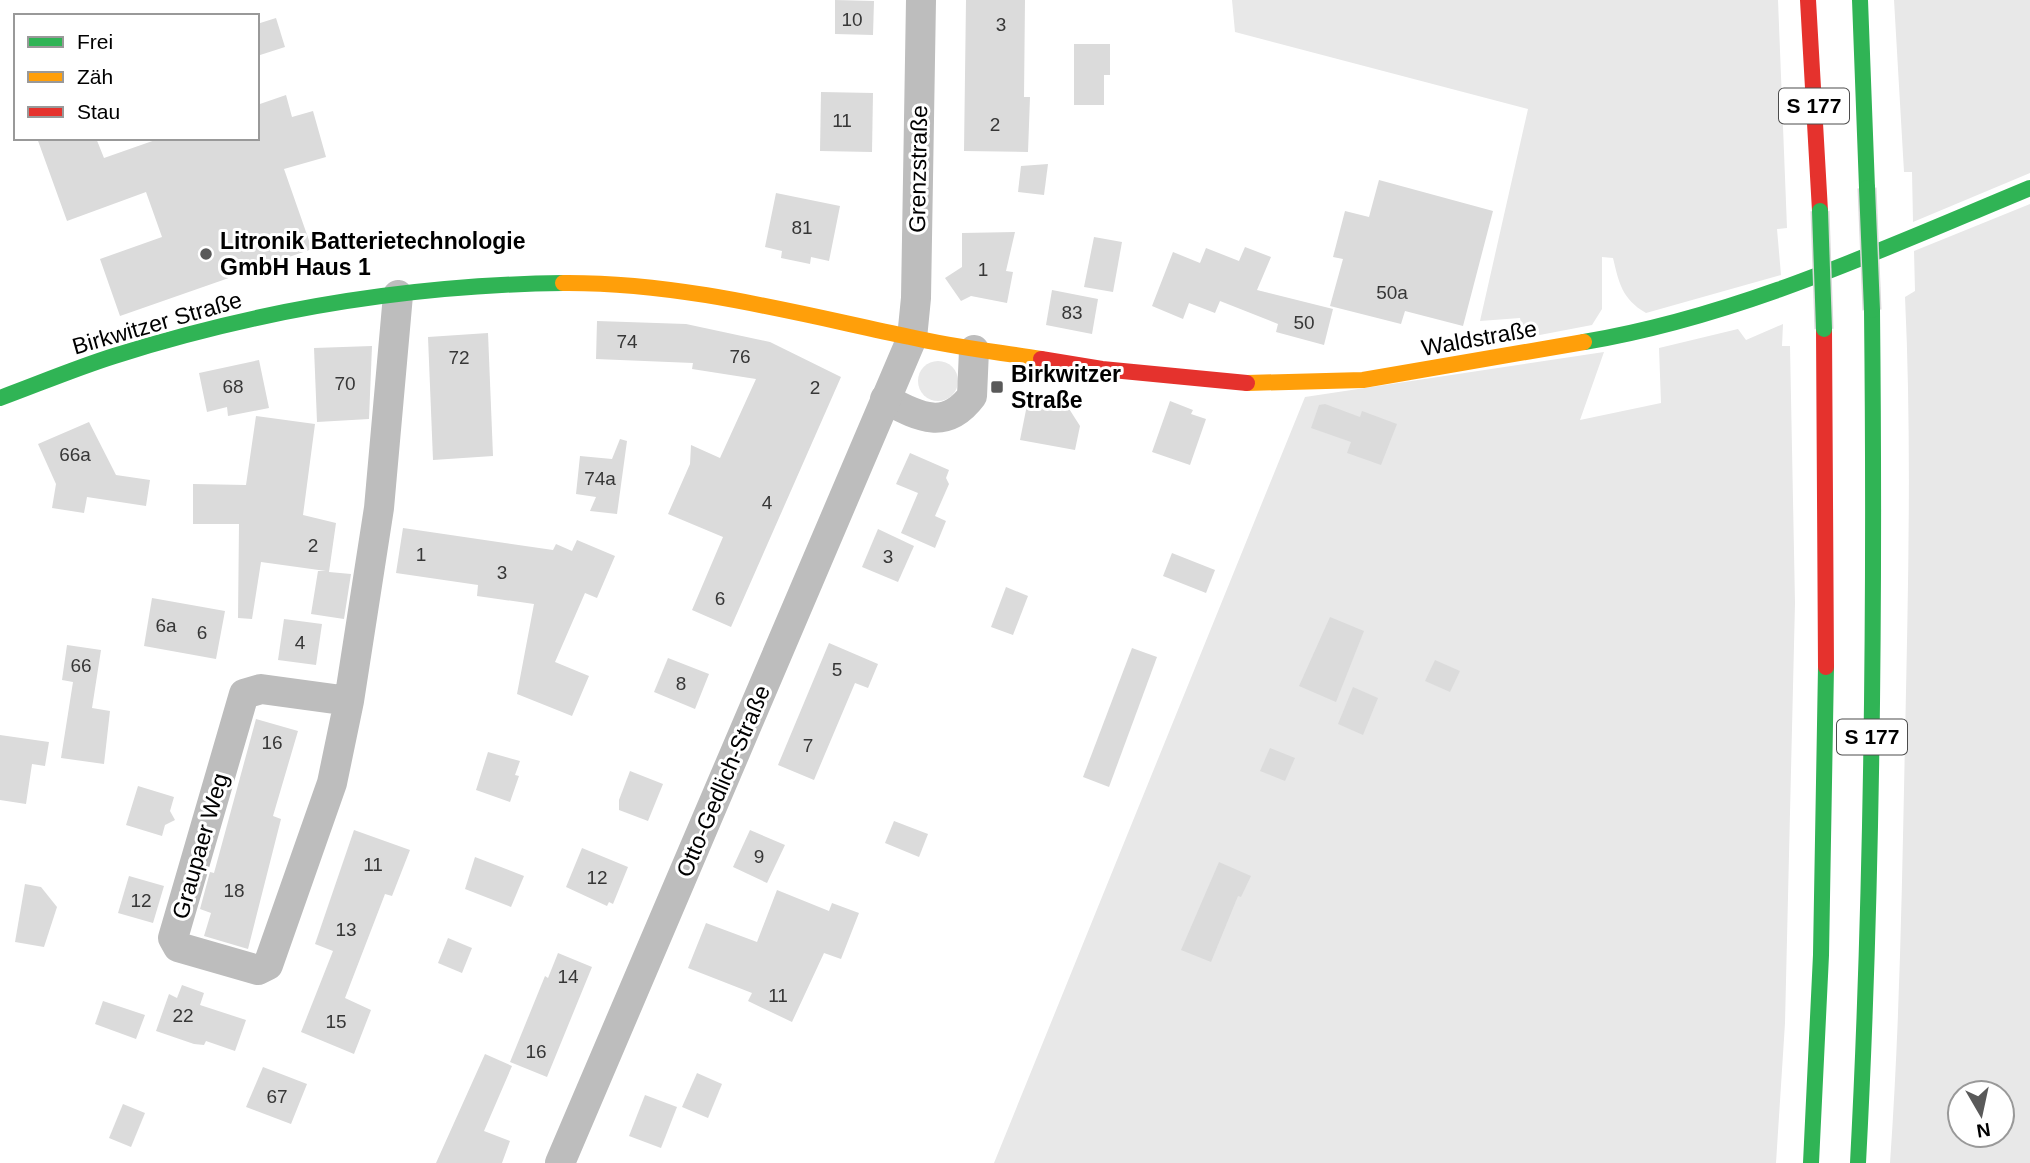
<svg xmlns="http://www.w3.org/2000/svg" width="2030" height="1163" viewBox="0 0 2030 1163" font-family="Arial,sans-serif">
  <rect width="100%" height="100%" fill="#fff"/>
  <g fill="#e8e8e8" fill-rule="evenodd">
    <path d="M 1232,0 L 1778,0 L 1787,228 L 1777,229 L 1781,275 L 1646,313 C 1622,299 1619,283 1613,258 L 1602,257 L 1602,309 L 1592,325 L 1524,338 L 1520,318 L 1480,321 L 1528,109 L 1235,32 Z"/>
    <polygon points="1894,0 2030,0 2030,173 1913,222 1912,172 1904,172"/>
    <path d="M 2030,204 L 2030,1163 L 1890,1163 C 1900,1022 1902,882 1905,741 C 1908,593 1912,445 1905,297 L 1915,291 L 1914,251 ZM 1960,1093 L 2002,1093 L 2002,1135 L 1960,1135 Z"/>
    <polygon points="1783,324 1782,346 1790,346 1795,603 1785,1023 1776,1163 994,1163 1305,397 1604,352 1580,420 1661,403 1659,348 1738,329 1746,340"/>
    <circle cx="938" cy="381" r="20"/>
  </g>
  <g fill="#dbdbdb">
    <polygon points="835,0 874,1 873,35 835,34"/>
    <polygon points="966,0 1025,0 1024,97 1030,97 1028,152 964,151"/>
    <polygon points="276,18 285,47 257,56 257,24"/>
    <polygon points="1074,44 1110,44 1110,75 1104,75 1104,105 1074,105"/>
    <polygon points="821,92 873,93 872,152 820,151"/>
    <polygon points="286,95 292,117 313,111 326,157 284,169 312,249 120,316 100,259 162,237 146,192 67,221 37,138 96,138 104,158 161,138 257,138 257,105"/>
    <polygon points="1048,164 1044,195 1018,192 1021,166"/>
    <polygon points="1379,180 1493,211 1463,326 1405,311 1401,324 1330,306 1343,259 1333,257 1345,211 1369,217"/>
    <polygon points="776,193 840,206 829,261 811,257 810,264 781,258 782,251 765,247"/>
    <polygon points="1015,232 1006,271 1013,272 1007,303 971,296 961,301 945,278 962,267 962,233"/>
    <polygon points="1094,237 1122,242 1113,292 1084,287"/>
    <polygon points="1245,247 1271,257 1257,290 1333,309 1324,345 1276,332 1278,324 1220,301 1215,313 1189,303 1183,319 1152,306 1173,252 1200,263 1206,248 1239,261"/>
    <polygon points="1052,290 1098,299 1092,334 1046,325"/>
    <polygon points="597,321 686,324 770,342 841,377 731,627 692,610 723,537 668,514 690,464 691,445 720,458 756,379 692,369 693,363 596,359"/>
    <polygon points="488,333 493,456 433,460 428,337"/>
    <polygon points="372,346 369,419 317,422 314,348"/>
    <polygon points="259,360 269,408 228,416 227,407 207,412 199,373"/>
    <polygon points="1170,401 1193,410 1191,414 1206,419 1190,465 1152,452"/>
    <polygon points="1066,404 1080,426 1075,450 1020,440 1027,405 1058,411"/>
    <polygon points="1325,404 1360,417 1362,411 1397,424 1381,465 1347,453 1351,442 1311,428 1319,405"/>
    <polygon points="256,416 315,424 303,515 336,523 329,572 351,574 344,619 311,614 318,571 326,571 261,562 252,619 238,618 239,524 193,524 193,484 246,485"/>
    <polygon points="89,422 116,475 150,480 146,506 87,497 84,513 52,508 56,484 38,444"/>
    <polygon points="620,439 627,441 617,514 590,511 596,497 576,494 580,456 612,459"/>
    <polygon points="910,453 949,470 946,478 949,484 935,516 946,521 935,548 901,533 918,493 896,484"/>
    <polygon points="403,528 553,550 556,544 572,551 577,540 615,556 597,598 585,593 555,662 589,676 572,716 517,694 534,604 477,596 478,585 396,573"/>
    <polygon points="878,529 914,546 898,582 862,567"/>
    <polygon points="1172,553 1215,570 1206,593 1163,576"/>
    <polygon points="1006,587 1028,596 1013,635 991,627"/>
    <polygon points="152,598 225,611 216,659 144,646"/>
    <polygon points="1330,617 1364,631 1336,702 1299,686"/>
    <polygon points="284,619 322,624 316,665 278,660"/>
    <polygon points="829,643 878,664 868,688 855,683 814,780 778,765"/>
    <polygon points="67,645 101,650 92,708 110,711 104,764 61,758 73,682 62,680"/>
    <polygon points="1132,648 1157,657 1109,787 1083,777"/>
    <polygon points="668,658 709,674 695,709 654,692"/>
    <polygon points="1435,660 1460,671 1450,692 1425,681"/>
    <polygon points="1353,687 1378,698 1363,735 1338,724"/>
    <polygon points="256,719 298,731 273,816 281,819 248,949 204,936 211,913 200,909 210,872 214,873"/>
    <polygon points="0,735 49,742 45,766 32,764 26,804 0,800"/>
    <polygon points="1270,748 1295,758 1285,781 1260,771"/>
    <polygon points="488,752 520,761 515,775 519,776 510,802 476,790"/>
    <polygon points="630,771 663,784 648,821 619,810 619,800"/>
    <polygon points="138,786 174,797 170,811 175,820 165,825 162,836 126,825"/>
    <polygon points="894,821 928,834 919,857 885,843"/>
    <polygon points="354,830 410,850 392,896 385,894 345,998 371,1010 354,1054 301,1032 333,951 315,944"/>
    <polygon points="750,830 785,845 767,883 733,867"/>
    <polygon points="582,848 628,867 613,904 609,902 607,906 566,887"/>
    <polygon points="475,857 524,876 511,907 465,889"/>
    <polygon points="1219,862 1251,876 1241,897 1238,896 1211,962 1181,950"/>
    <polygon points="129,876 164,886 153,923 118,913"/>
    <polygon points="25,884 41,887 57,907 44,947 15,942"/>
    <polygon points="777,890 829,911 832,903 859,913 841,959 824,953 792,1022 748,1001 752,993 688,968 706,923 757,942"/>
    <polygon points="448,938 472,948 462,973 438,963"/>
    <polygon points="558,953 592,967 547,1077 510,1062 545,976 548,978"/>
    <polygon points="182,985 204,993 200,1005 246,1020 235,1051 206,1041 204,1045 194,1044 156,1031 169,994 177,998"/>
    <polygon points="103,1001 145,1015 136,1039 95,1024"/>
    <polygon points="485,1054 512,1066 484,1131 510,1141 502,1163 436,1163"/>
    <polygon points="263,1067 307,1084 291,1124 246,1107"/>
    <polygon points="697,1073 722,1084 708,1118 682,1107"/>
    <polygon points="645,1095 677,1107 661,1148 629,1136"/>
    <polygon points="123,1104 145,1113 131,1147 109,1138"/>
  </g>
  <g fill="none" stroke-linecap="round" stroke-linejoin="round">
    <g stroke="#bdbdbd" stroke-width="30">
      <path d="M 885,399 C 918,416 945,432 972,396 L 974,350"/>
      <polyline points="349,701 261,689 244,694 173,938 178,947 258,970 268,965 332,783 349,701 379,508 398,295"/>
      <polyline points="560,1163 912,338 916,298 921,0"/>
    </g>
    <g stroke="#30b455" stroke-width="16">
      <polyline points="1860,0 1867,188"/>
      <path d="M 1584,342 C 1740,316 1885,248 2030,188"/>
      <path d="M 0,398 C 38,384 76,368 114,356 C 259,310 412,285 563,283"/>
      <polyline points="1811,1163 1821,955 1826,667"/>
      <path d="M 1858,1163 C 1873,879 1875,595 1872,310"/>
    </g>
    <g stroke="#ff9f0a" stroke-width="16">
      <path d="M 563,283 C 681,282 795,313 910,337 C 953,347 998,352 1041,359"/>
      <polyline points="1247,383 1363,380 1584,342"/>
    </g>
    <g stroke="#e5322d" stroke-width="16">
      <polyline points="1808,0 1820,211"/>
      <polyline points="1824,329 1826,667"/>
      <polyline points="1041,359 1102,369 1247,383"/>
    </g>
    <g stroke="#dbdbdb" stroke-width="19" stroke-linecap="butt">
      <g id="fast-bridge">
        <polyline points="1867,188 1872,310"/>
        <polyline points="1820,211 1824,329"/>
      </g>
    </g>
    <use href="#fast-bridge" stroke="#30b455" stroke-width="16"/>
  </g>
  <g fill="#595959" stroke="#fff" stroke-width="2.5">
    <circle cx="206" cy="254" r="7"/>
    <rect x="990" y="380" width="14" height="14" rx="3.5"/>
  </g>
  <g text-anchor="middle" stroke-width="6" stroke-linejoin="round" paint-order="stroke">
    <g font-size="19" fill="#373737">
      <text x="852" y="26">10</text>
      <text x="1001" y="31">3</text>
      <text x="842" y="127">11</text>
      <text x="995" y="131">2</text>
      <text x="802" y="234">81</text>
      <text x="983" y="276">1</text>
      <text x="1392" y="299">50a</text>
      <text x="1072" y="319">83</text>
      <text x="1304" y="329">50</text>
      <text x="627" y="348">74</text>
      <text x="740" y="363">76</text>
      <text x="459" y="364">72</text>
      <text x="345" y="390">70</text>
      <text x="233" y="393">68</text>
      <text x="815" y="394">2</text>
      <text x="75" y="461">66a</text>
      <text x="600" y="485">74a</text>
      <text x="767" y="509">4</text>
      <text x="313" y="552">2</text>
      <text x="421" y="561">1</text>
      <text x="888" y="563">3</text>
      <text x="502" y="579">3</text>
      <text x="720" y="605">6</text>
      <text x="166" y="632">6a</text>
      <text x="202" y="639">6</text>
      <text x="300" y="649">4</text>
      <text x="81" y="672">66</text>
      <text x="837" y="676">5</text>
      <text x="681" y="690">8</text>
      <text x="272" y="749">16</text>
      <text x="808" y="752">7</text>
      <text x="759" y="863">9</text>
      <text x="373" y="871">11</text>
      <text x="597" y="884">12</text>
      <text x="234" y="897">18</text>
      <text x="141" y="907">12</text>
      <text x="346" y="936">13</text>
      <text x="568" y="983">14</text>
      <text x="778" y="1002">11</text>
      <text x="183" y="1022">22</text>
      <text x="336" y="1028">15</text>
      <text x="536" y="1058">16</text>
      <text x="277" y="1103">67</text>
    </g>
    <g fill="#fff" stroke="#4c4c4c" stroke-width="2">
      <rect x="1779" y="88.5" width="70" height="35" rx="5"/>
      <rect x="1837" y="719.5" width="70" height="35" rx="5"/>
    </g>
    <g font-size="21" font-weight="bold" fill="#000">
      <text x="1814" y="113">S 177</text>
      <text x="1872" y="744">S 177</text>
    </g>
    <g font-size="23" fill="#000" stroke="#fff">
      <text transform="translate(918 169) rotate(-89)" y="8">Grenzstraße</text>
      <text transform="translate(157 323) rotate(-16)" y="8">Birkwitzer Straße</text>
      <text transform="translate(1479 338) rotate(-10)" y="8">Waldstraße</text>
      <text transform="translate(723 781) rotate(-67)" y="8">Otto-Gedlich-Straße</text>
      <text transform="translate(200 846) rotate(-74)" y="8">Graupaer Weg</text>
    </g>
    <g font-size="23" font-weight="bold" fill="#000" stroke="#fff" text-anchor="start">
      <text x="220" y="249">Litronik Batterietechnologie<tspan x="220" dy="26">GmbH Haus 1</tspan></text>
      <text x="1011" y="382">Birkwitzer<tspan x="1011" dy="26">Straße</tspan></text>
    </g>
  </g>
  <rect x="14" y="14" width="245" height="126" fill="#ffffff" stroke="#999999" stroke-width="2"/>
  <rect x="28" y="37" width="35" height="10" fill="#30b455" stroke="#999999" stroke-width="2"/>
  <text x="77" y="49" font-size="21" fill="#000000">Frei</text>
  <rect x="28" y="72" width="35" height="10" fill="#ff9f0a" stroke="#999999" stroke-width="2"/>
  <text x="77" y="84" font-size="21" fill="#000000">Zäh</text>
  <rect x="28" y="107" width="35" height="10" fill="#e5322d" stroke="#999999" stroke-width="2"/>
  <text x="77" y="119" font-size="21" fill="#000000">Stau</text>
  <g transform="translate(1981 1114) rotate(171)"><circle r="33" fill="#ffffff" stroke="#999999" stroke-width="2"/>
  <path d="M0-5L12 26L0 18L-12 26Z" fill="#595959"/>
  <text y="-10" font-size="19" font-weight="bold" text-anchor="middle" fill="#000000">N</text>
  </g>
</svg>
